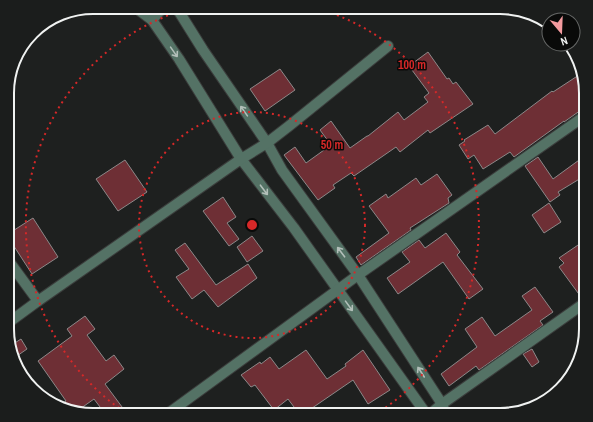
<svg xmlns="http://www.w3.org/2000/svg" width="593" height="422" viewBox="0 0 593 422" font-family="'Archivo Narrow',sans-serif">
  <rect width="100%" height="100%" fill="#1e201f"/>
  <g fill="#6e2f35" stroke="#8c8888">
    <polygon points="428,52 447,79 449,78 453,84 456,82 473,104 430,133 428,130 400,152 396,147 354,176 351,173 333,185 335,188 318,200 284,155 295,147 306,163 331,145 320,130 331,121 350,148 367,136 368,136 398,112 404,120 428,102 424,97 429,93 409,66"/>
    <polygon points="280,69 295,90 265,111 250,89"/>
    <polygon points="582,73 586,87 586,106 581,110 564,122 564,121 514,157 510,152 483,169 474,155 468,159 459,145 465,141 464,140 488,125 495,134 552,91 553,92"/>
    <polygon points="586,155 586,175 558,192 560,195 550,202 525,166 538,157 553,179"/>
    <polygon points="125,160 147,192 118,211 96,179"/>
    <polygon points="437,174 452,195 448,198 449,203 410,228 411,230 361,265 356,257 389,233 369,206 386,194 388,198 416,178 421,185"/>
    <polygon points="223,197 236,217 227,223 239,239 229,246 203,211"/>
    <polygon points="549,203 561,222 544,233 532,215"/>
    <polygon points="33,218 58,257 32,274 8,237 8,234"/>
    <polygon points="446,233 460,252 457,255 483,289 469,299 443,262 398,294 387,278 410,262 402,252 419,240 425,248"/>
    <polygon points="252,236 263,251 247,262 237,247"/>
    <polygon points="185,243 216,285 248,264 257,278 218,307 204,290 192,299 176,277 189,269 175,250"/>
    <polygon points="581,243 586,250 586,296 581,297 559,267 564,263 559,258"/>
    <polygon points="535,287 553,312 540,321 543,325 479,370 476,366 449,386 441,374 477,347 465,329 482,317 495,336 532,310 522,296"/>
    <polygon points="85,316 95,329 87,335 106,361 114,355 124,369 105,384 128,415 106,415 94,399 77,411 60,405 66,401 38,361 72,336 67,329"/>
    <polygon points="21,339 27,349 14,358 10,346"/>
    <polygon points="532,349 539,362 532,367 523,354"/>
    <polygon points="306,350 327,379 346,366 345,364 363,350 390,390 368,404 353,380 302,415 300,415 288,399 274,410 255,385 251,387 241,375 260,362 261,364 270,357 279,369"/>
  </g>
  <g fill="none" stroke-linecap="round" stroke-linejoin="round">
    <g stroke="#3b3d3c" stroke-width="12">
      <g id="minor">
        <polyline points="178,10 203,50 267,143 282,170 358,275 442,404 446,415"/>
        <polyline points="140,11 152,20 179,59 241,159 294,228 427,415"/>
        <polyline points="152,20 160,11"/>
        <polyline points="8,260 38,301"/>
        <polyline points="8,323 38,301 241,159 267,143 289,126 388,46"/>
        <polyline points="166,415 358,275 586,115"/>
        <polyline points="429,415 442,404 586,302"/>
      </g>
    </g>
    <use href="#minor" stroke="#547265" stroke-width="10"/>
  </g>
  <defs><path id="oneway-shaft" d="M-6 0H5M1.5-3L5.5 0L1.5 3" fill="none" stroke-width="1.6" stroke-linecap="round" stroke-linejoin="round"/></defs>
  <g stroke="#b2bfb9">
    <use href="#oneway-shaft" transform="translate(174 52) rotate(55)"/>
    <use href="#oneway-shaft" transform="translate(244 111) rotate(-125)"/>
    <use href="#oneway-shaft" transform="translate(264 190) rotate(53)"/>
    <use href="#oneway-shaft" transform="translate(341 252) rotate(-127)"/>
    <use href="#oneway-shaft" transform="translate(349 306) rotate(54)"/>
    <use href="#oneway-shaft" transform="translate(421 372) rotate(-123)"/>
  </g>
  <g fill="none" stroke="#d62828" stroke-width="2" stroke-dasharray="2 4">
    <circle cx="252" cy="225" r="113"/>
    <path d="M129 415A226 226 0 0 1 180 11M320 9A226 226 0 0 1 375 415"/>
  </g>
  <path d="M0 0H593V422H0ZM93 14H500A79 79 0 0 1 579 93V329A79 79 0 0 1 500 408H93A79 79 0 0 1 14 329V93A79 79 0 0 1 93 14Z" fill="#1b1d1c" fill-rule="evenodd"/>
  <path fill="none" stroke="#f0f2f1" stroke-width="2" d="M93 14H500A79 79 0 0 1 579 93V329A79 79 0 0 1 500 408H93A79 79 0 0 1 14 329V93A79 79 0 0 1 93 14Z"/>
  <circle cx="252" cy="225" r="6" fill="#d62828" stroke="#090a09" stroke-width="2"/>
  <g font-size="12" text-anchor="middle" font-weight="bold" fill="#d62828" stroke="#090a09" stroke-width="3" stroke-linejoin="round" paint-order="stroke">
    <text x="412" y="69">100 m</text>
    <text x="332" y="149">50 m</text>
  </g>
  <g transform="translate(561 32) rotate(161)"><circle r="19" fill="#090a09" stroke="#656766"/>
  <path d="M0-3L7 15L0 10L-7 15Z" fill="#f49b9f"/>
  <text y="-6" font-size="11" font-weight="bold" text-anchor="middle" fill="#f0f2f1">N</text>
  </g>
</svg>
